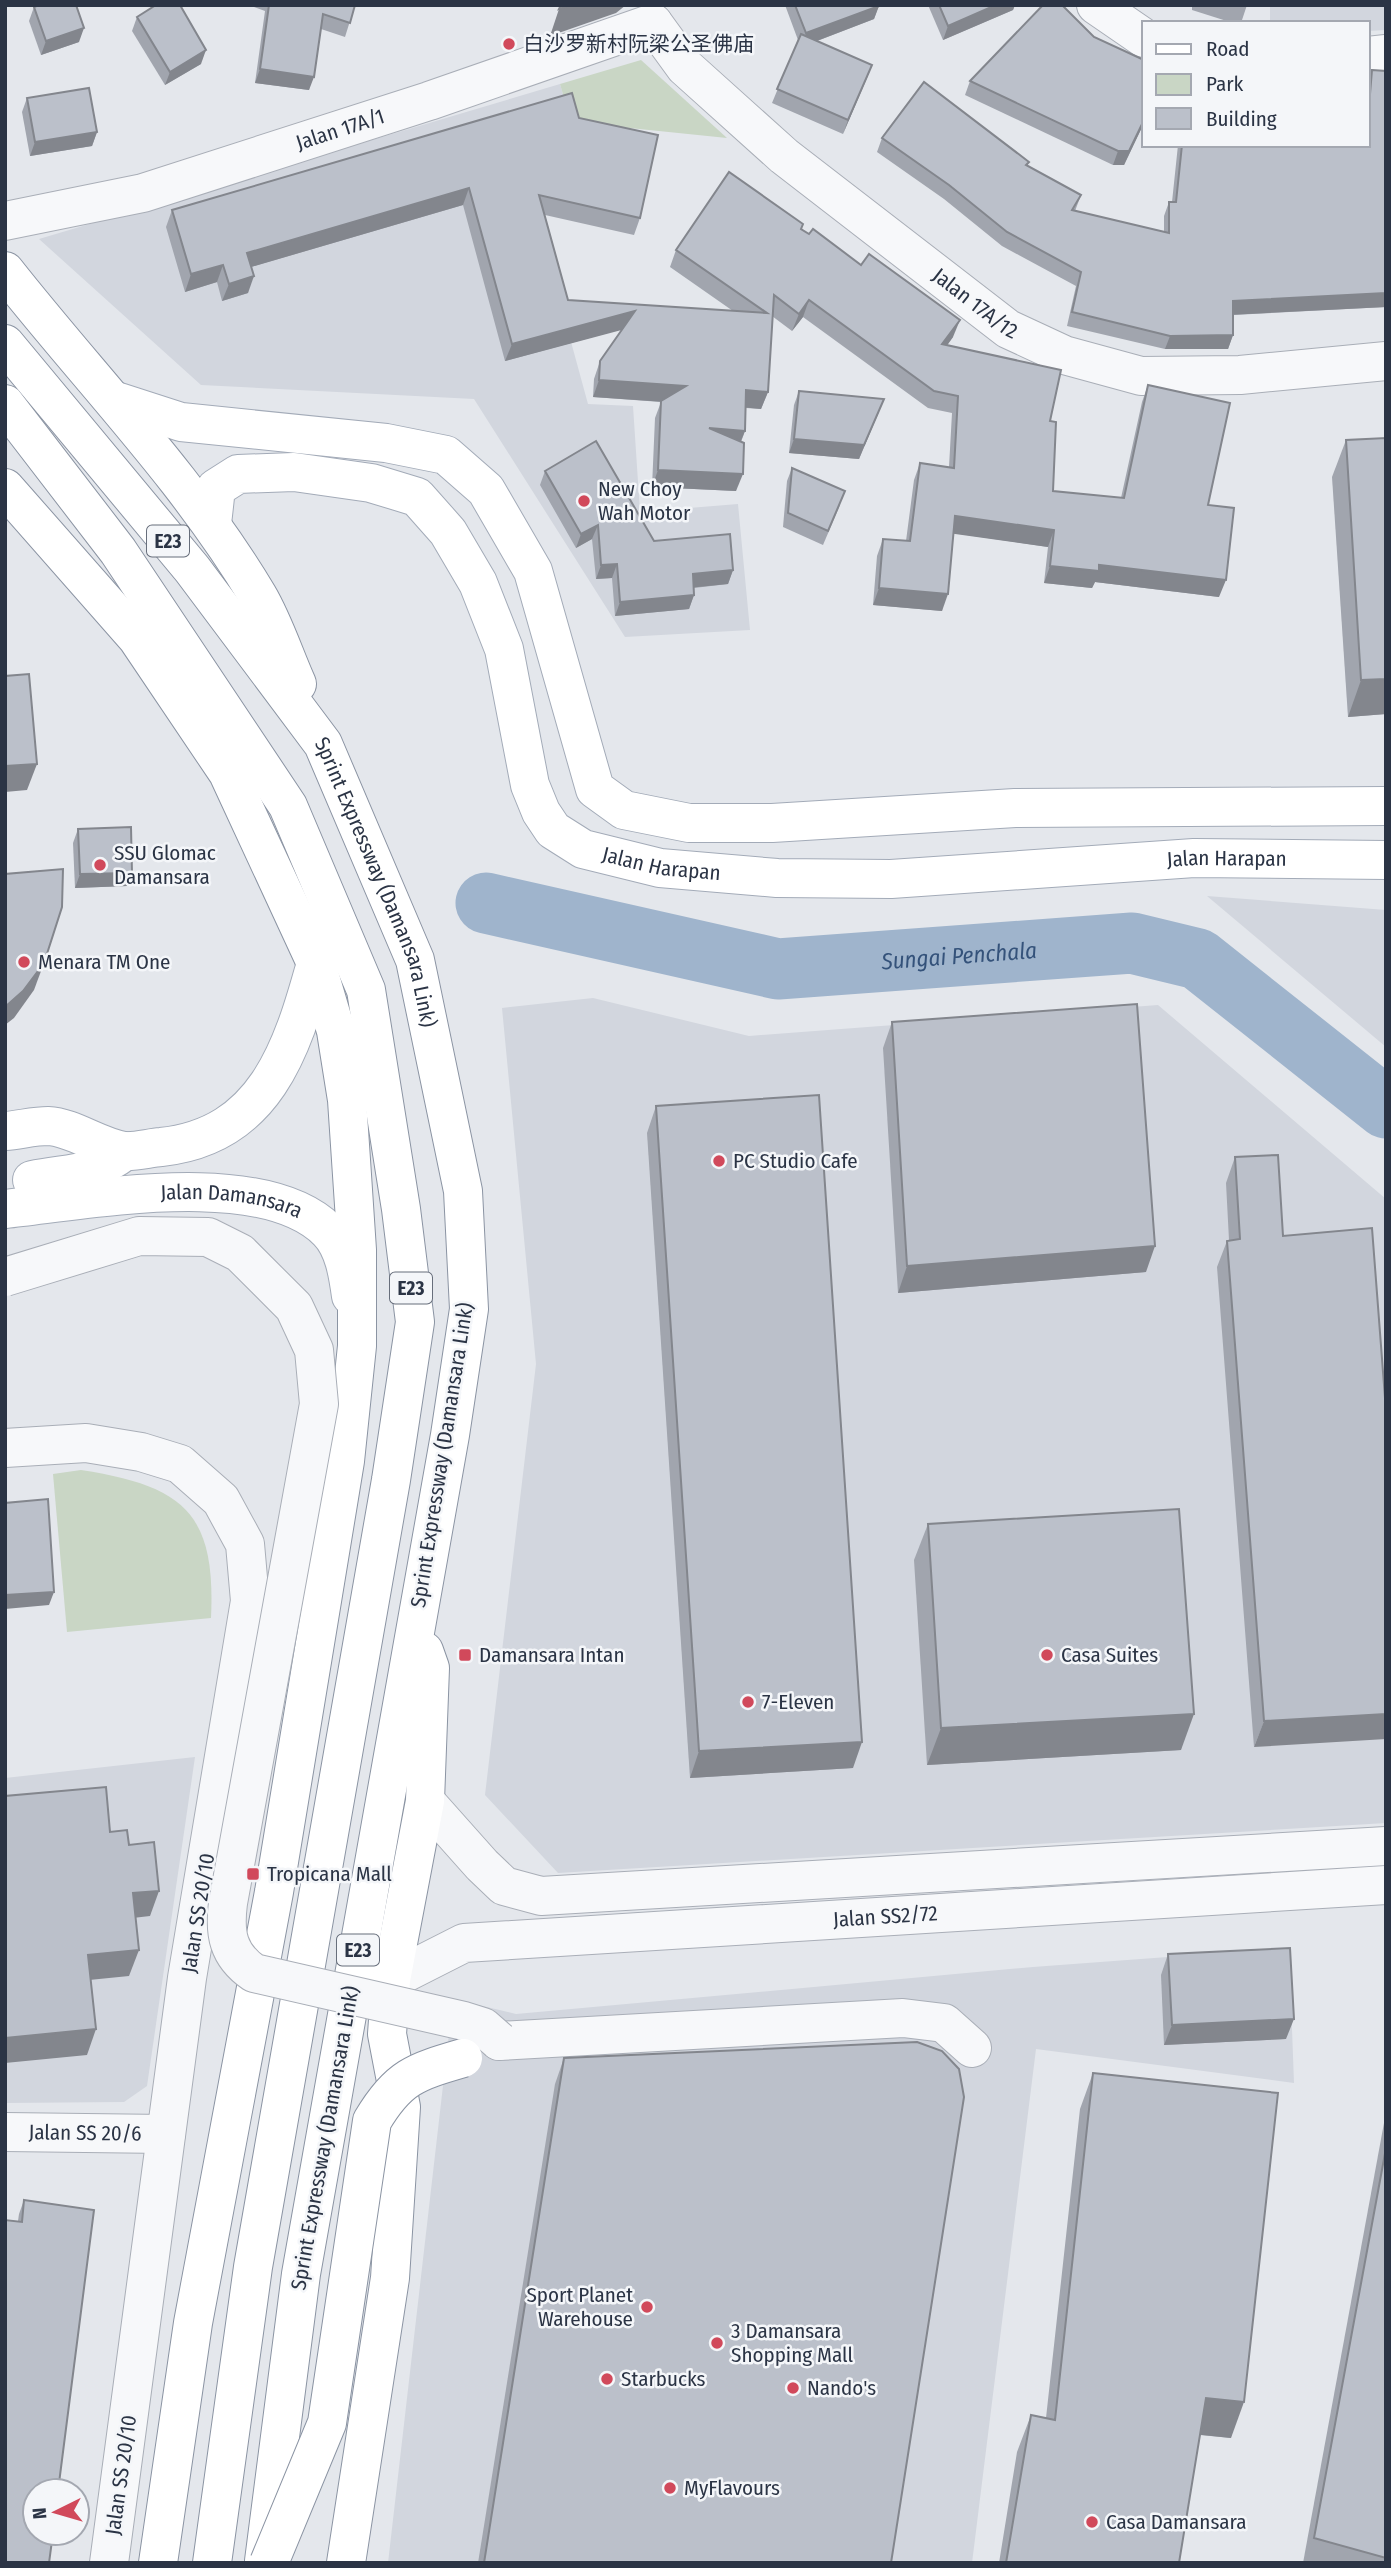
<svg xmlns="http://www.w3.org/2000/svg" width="1391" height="2568" viewBox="0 0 1391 2568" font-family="'Fira Sans Condensed','Noto Sans SC',sans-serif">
  <rect width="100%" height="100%" fill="#e4e7ec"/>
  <g fill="#d2d6de">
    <polygon points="1270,5 1386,5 1386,30 1368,31 1368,23 1270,23"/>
    <polygon points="560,84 585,170 529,188 588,404 633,406 640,512 738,504 750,630 625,637 474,399 201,385 39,239"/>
    <polygon points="1207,896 1386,910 1386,1047"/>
    <polygon points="593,998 749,1036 1158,1005 1386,1199 1386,1823 558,1873 485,1795 536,1364 502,1008"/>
    <polygon points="195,1757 147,2086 124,2102 5,2103 5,1778"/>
    <polygon points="1289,1948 1294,2083 1036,2049 972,2563 388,2563 453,1999 516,2014 1033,1967"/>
  </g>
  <g fill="#c9d6c5">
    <polygon points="641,60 727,138 571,122 560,84"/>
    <path d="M 81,1470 C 183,1486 216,1512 211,1618 L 67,1632 L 53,1474 Z"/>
  </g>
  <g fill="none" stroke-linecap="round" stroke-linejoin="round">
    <path stroke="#9fb4cc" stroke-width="61" id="s1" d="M 486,903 L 778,969 L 1132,943 L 1198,959 L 1386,1108"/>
    <g stroke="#a9aeb7" stroke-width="40">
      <g id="minor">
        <polyline points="1096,5 1144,38"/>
        <path id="s2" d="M 653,23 L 685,67 L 784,156 L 1008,329 L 1064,355 L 1141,376 L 1240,375 L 1386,361"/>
        <polyline points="1368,56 1386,54"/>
        <path id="s3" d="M 5,221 L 143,193 L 429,101 L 653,23"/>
        <polyline points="5,1448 86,1443 141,1452 180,1464 221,1500 245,1544 250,1601 187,1978 109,2563"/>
        <polyline points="425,1801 482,1865 504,1886 541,1896 1386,1846"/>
        <path id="s4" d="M 391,1980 L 464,1943 L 1386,1885"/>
        <polyline points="499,2041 903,2018 944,2023 972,2048"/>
        <path id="s5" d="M 5,2132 L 166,2134"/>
      </g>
    </g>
    <g stroke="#a3abb8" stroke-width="40">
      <g id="major">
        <polyline points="116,401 181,422 386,443 446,455 486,490 533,571 595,789 624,810 689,823 772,823 1015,808 1386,806"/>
        <path id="s6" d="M 212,524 L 216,488 L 238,474 L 294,472 L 371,483 L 417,497 L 448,532 L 478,583 L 504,649 L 530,785 L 541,812 L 553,830 L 583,849 L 660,868 L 777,878 L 891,879 L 1194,858 L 1386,860"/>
        <path d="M 5,1131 C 19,1130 34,1126 48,1126 C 73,1127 98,1147 124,1151 C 135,1152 149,1148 161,1147 C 265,1136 292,1050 316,963"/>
        <path d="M 32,1180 C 70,1172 91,1177 125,1151"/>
        <path id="s7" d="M 5,1209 C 90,1200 263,1166 328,1231 C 344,1247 348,1274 351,1296"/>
      </g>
    </g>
    <g stroke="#8b94a3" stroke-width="40">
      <g id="highway">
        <path d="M 5,271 C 90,379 187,477 258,596 C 274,623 284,655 297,684"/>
        <path id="s8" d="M 5,344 L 192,569 L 323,744 L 415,960 L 463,1191 L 469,1309 L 450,1435 L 301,2274 L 264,2561"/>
        <polyline points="5,404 118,551 288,806 366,990 401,1209 415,1322 391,1480 253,2267 212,2563"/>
        <polyline points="5,488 137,638 228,773 316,963 336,1031 347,1100 357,1250 357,1346 345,1461 274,1892 193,2323 158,2563"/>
        <polyline points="346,2563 390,2278 401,2107 387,2034 391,1980 425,1801 430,1668 424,1651"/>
      </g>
    </g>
    <use href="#minor" stroke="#f7f8fa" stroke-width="38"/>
    <use href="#major" stroke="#fff" stroke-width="38"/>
    <use href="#highway" stroke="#fff" stroke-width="38"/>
    <g stroke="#a9aeb7" stroke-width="40" stroke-linecap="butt">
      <path id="minor-bridge" d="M 5,1277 L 139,1236 L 208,1237 L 240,1253 L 294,1307 L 314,1350 L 319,1404 L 228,1903 C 224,1934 228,1955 254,1973 L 464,2021 L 483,2027 L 499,2041"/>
    </g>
    <g stroke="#8b94a3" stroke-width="40" stroke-linecap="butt">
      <path id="highway-bridge" d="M 269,2563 L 327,2423 L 372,2121 C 398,2077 415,2072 463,2058"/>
    </g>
    <use href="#minor-bridge" stroke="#f7f8fa" stroke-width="38"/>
    <use href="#highway-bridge" stroke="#fff" stroke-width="38"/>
  </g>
  <g fill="#a1a5ae">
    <polygon points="249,5 355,5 345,37 321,29 309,90 255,83 265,11"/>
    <polygon points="785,5 879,5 874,19 817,41 872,65 843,134 772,103 798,40"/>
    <polygon points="928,5 1015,5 1013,10 943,40"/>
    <polygon points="1192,5 1247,5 1241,23 1233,23 1192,10"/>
    <polygon points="34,7 79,42 41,55 29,21"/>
    <polygon points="137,17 201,64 165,85 132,31"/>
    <polygon points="1094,37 1144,60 1144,123 1124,165 1113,165 965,95 970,81"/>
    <polygon points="1372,70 1386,71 1386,307 1233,315 1233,335 1228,349 1165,349 1067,326 1076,286 1002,246 944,199 877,152 882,138 924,82 1029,162 1027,166 1081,195 1075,211 1164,232 1164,216 1169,202 1172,202 1178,145 1368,145 1368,79"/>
    <polygon points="27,98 97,132 92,146 30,156 22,112"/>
    <polygon points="579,118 640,218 634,235 545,215 568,300 733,311 670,267 676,250 801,229 953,337 947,345 1050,421 1053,491 1121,498 1142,402 1148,385 1208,505 1219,597 1095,582 1092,588 1044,583 1048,547 953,533 942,611 873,605 877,556 883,539 906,541 914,480 920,463 949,467 952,413 928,408 803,317 792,331 772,316 768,392 761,409 746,408 745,431 741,442 736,491 652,487 655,418 661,402 593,397 594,379 600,361 622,329 505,361 463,205 251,267 248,293 222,301 217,282 185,292 166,227 172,210"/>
    <polygon points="799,391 879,412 859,459 789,453 794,405"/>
    <polygon points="1386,438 1386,714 1348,717 1332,477 1346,440"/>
    <polygon points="792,468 840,505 823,545 783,527 787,481"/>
    <polygon points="545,471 654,541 733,570 728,584 694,588 694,595 689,609 615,616 612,578 596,579 592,539 576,548 540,485"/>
    <polygon points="78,829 132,873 127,886 75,888 73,843"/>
    <polygon points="892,1022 1146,1272 898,1293 883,1048"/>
    <polygon points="656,1106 853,1768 690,1778 647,1133"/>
    <polygon points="1235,1157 1283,1236 1386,1411 1254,1747 1217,1267 1227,1241 1229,1240 1226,1183"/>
    <polygon points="928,1524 1181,1750 927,1765 914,1560"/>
    <polygon points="1168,1954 1286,2039 1164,2045 1161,1975"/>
    <polygon points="564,2058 891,2563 478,2563 555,2084"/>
    <polygon points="1093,2073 1231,2438 1200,2435 1179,2563 999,2563 1017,2452 1031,2415 1046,2418 1080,2109"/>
    <polygon points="1386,2112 1386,2563 1303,2563"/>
    <polygon points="24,2200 49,2563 18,2221 19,2214"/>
  </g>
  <g fill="#83868d">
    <polygon points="571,5 626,5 616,13 550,36 559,9"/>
    <polygon points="996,5 1015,5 1013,10 943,40 948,26"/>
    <polygon points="879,6 874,19 801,47 806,33"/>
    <polygon points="84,28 79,42 41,55 46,41"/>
    <polygon points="206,50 201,64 165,85 170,72"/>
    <polygon points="872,65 867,78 843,134 848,120"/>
    <polygon points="260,69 314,77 309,90 255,83"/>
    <polygon points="1144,120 1144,123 1124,165 1113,165 1118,151"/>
    <polygon points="97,132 92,146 30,156 35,142"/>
    <polygon points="469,188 463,205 241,270 247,253"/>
    <polygon points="223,265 217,282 185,292 191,274"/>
    <polygon points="254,276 248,293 222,301 229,284"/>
    <polygon points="1386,293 1386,307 1228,315 1233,301"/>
    <polygon points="809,300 803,317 792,331 799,314"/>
    <polygon points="635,311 629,328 505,361 512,344"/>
    <polygon points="960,320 953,337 936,361 942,344"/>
    <polygon points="1233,335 1228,349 1165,349 1170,336"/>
    <polygon points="599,380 686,386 680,403 593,397"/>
    <polygon points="746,390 768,392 761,409 740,407"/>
    <polygon points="884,399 859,459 789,453 794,439"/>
    <polygon points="709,428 745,431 738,448"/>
    <polygon points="658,470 743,474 736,491 652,487"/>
    <polygon points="955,516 1054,530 1048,547 948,533"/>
    <polygon points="598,525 592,539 576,548 581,534"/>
    <polygon points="617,564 612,578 596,579 601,565"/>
    <polygon points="1099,565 1226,580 1219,597 1095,582 1092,588 1044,583 1050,566"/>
    <polygon points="733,570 728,584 688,588 693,574"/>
    <polygon points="879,588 948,594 942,611 873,605"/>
    <polygon points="694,595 689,609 615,616 620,602"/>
    <polygon points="1386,679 1386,714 1348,717 1361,680"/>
    <polygon points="37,764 27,790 5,792 5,766"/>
    <polygon points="132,873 127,886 75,888 80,874"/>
    <polygon points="44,963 34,990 14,1018 5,1025 5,1007"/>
    <polygon points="1155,1246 1146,1272 898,1293 907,1266"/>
    <polygon points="54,1592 49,1605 5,1609 5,1595"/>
    <polygon points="1194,1714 1181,1750 927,1765 941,1728"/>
    <polygon points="1386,1714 1386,1739 1254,1747 1264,1721"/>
    <polygon points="862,1742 853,1768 690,1778 699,1751"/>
    <polygon points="159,1891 150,1916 124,1919 133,1893"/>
    <polygon points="139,1950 129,1976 79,1981 88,1955"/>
    <polygon points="1294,2019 1286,2039 1164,2045 1172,2025"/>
    <polygon points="96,2029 87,2055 5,2063 5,2038"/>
    <polygon points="1206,2398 1244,2402 1231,2438 1193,2434"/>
  </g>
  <g fill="#bbc0ca" stroke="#83868d" stroke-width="2">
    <polygon points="39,5 76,5 84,28 46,41 34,7"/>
    <polygon points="156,5 180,5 206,50 170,72 137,17"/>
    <polygon points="269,5 355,5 350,23 323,14 314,77 260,69"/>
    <polygon points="561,5 571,5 559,9"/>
    <polygon points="795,5 879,5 879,6 806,33"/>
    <polygon points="939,5 996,5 948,26"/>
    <polygon points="1043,5 1062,5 1094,37 1144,60 1144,120 1129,151 1118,151 970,81"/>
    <polygon points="801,34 872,65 848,120 777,89"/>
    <polygon points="1372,70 1386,71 1386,293 1233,301 1233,335 1170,336 1072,312 1081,272 1007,232 949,185 882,138 924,82 1029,162 1026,165 1081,195 1072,210 1169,233 1169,202 1176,202 1182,145 1368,145 1368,94 1370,94"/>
    <polygon points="89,88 97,132 35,142 27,98"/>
    <polygon points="572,93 579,118 658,135 640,218 539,195 568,300 767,313 676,250 729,172 803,224 801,229 809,234 813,229 861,265 869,254 960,320 942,344 1061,370 1050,421 1056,422 1053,491 1124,498 1148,385 1230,403 1208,505 1234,508 1226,580 1099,565 1099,571 1050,566 1054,530 955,516 948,594 879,588 883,539 910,541 920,463 954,468 958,396 934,391 809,300 799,314 774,295 768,392 746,390 745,431 709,428 744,443 743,474 658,470 661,401 686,386 599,380 600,361 635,311 512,344 469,188 247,253 254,276 229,284 223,265 191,274 172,210"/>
    <polygon points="799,391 884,399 864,445 794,439"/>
    <polygon points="1386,438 1386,679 1361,680 1346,440"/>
    <polygon points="596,441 654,541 730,534 733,570 693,574 694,595 620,602 617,564 601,565 598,525 581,534 545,471"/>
    <polygon points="792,468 845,491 828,531 788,513"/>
    <polygon points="29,674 37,764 5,766 5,676"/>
    <polygon points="131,827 132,873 80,874 78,829"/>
    <polygon points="63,869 62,907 44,963 23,991 5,1007 5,874"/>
    <polygon points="1137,1004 1155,1246 907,1266 892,1022"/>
    <polygon points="819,1095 862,1742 699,1751 656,1106"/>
    <polygon points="1278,1155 1283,1236 1372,1228 1386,1411 1386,1714 1264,1721 1227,1241 1240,1239 1235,1157"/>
    <polygon points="48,1499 54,1592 5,1595 5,1503"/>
    <polygon points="1179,1509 1194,1714 941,1728 928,1524"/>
    <polygon points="106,1787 110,1832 127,1830 129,1845 154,1842 159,1891 133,1893 139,1950 88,1955 96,2029 5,2038 5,1796"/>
    <polygon points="1290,1948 1294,2019 1172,2025 1168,1954"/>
    <polygon points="917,2042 942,2051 959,2069 964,2097 891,2563 484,2563 564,2058"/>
    <polygon points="1093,2073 1278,2093 1244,2402 1206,2398 1179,2563 1006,2563 1031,2415 1055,2420"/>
    <polygon points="1386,2148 1386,2558 1314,2538"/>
    <polygon points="24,2200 94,2210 58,2491 35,2491 35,2533 53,2533 49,2563 5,2563 5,2220 22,2222"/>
  </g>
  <g fill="#d1495b" stroke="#f4f6f9" stroke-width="2.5">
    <circle cx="509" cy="44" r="7"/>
    <circle cx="584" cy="501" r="7"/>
    <circle cx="100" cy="865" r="7"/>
    <circle cx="24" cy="962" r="7"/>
    <circle cx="719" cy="1161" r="7"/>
    <rect x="458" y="1648" width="14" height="14" rx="3.5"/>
    <circle cx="1047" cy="1655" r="7"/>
    <circle cx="748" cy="1702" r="7"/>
    <rect x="246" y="1867" width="14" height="14" rx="3.5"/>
    <circle cx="647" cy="2307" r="7"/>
    <circle cx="717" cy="2343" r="7"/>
    <circle cx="607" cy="2379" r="7"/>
    <circle cx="793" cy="2388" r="7"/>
    <circle cx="670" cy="2488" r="7"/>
    <circle cx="1092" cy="2522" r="7"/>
  </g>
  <g text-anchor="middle" stroke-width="5" stroke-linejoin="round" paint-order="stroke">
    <g fill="#f4f6f9" stroke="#676e7b" stroke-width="2">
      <rect x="147" y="525.5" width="42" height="31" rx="5"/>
      <rect x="390" y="1272.5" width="42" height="31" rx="5"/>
      <rect x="337" y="1934.5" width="42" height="31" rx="5"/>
    </g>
    <g font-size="19" font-weight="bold" fill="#2b3445">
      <text x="168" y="548">E23</text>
      <text x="411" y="1295">E23</text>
      <text x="358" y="1957">E23</text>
    </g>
    <g font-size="21" fill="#2b3445" stroke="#f4f6f9" text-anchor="start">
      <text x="523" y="51">白沙罗新村阮梁公圣佛庙</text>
      <text x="598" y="496">New Choy<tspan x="598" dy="24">Wah Motor</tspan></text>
      <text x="114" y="860">SSU Glomac<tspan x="114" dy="24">Damansara</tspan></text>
      <text x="38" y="969">Menara TM One</text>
      <text x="733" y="1168">PC Studio Cafe</text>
      <text x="479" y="1662">Damansara Intan</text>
      <text x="1061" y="1662">Casa Suites</text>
      <text x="762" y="1709">7-Eleven</text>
      <text x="267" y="1881">Tropicana Mall</text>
      <text x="633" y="2302" text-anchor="end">Sport Planet<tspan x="633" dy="24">Warehouse</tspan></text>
      <text x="731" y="2338">3 Damansara<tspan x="731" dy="24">Shopping Mall</tspan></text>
      <text x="621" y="2386">Starbucks</text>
      <text x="807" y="2395">Nando's</text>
      <text x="684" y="2495">MyFlavours</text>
      <text x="1106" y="2529">Casa Damansara</text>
    </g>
    <g font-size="21" fill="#2b3445" stroke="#f4f6f9">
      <text dy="7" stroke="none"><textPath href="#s3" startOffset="348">Jalan 17A/1</textPath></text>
      <text dy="7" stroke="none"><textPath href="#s2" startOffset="429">Jalan 17A/12</textPath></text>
      <text dy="7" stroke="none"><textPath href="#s6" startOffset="1293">Jalan Harapan</textPath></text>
      <text dy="7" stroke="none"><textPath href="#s6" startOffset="726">Jalan Harapan</textPath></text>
      <text dy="7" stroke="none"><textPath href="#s8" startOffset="660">Sprint Expressway (Damansara Link)</textPath></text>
      <text dy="7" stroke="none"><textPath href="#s7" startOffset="228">Jalan Damansara</textPath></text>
      <text transform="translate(442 1455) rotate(-81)" y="7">Sprint Expressway (Damansara Link)</text>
      <text transform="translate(198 1913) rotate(-81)" y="7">Jalan SS 20/10</text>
      <text dy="7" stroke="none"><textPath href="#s4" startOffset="504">Jalan SS2/72</textPath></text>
      <text dy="7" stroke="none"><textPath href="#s5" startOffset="80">Jalan SS 20/6</textPath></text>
      <text transform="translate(325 2138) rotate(-80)" y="7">Sprint Expressway (Damansara Link)</text>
      <text transform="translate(121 2475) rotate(-82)" y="7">Jalan SS 20/10</text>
    </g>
    <g font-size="23" font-style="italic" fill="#34527a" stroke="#f4f6f9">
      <text dy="8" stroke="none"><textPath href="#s1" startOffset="481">Sungai Penchala</textPath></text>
    </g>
  </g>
  <rect width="1391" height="2568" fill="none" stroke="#2b3445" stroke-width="14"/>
  <rect x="1142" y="21" width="228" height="126" fill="#f4f6f9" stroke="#a4a8b1" stroke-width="2"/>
  <rect x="1156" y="44" width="35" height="10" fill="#ffffff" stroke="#a4a8b1" stroke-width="2"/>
  <text x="1206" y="56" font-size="21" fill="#2b3445">Road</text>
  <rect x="1156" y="74" width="35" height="21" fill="#c9d6c5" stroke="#a4a8b1" stroke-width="2"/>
  <text x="1206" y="91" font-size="21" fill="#2b3445">Park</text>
  <rect x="1156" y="108" width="35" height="21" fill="#bbc0ca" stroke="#a4a8b1" stroke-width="2"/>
  <text x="1206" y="126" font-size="21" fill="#2b3445">Building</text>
  <g transform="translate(56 2512) rotate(265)"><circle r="33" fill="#f4f6f9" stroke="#a4a8b1" stroke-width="2"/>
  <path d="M0-5L12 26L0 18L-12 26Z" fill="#d1495b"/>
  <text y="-10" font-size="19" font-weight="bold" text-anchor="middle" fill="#2b3445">N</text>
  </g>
</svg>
